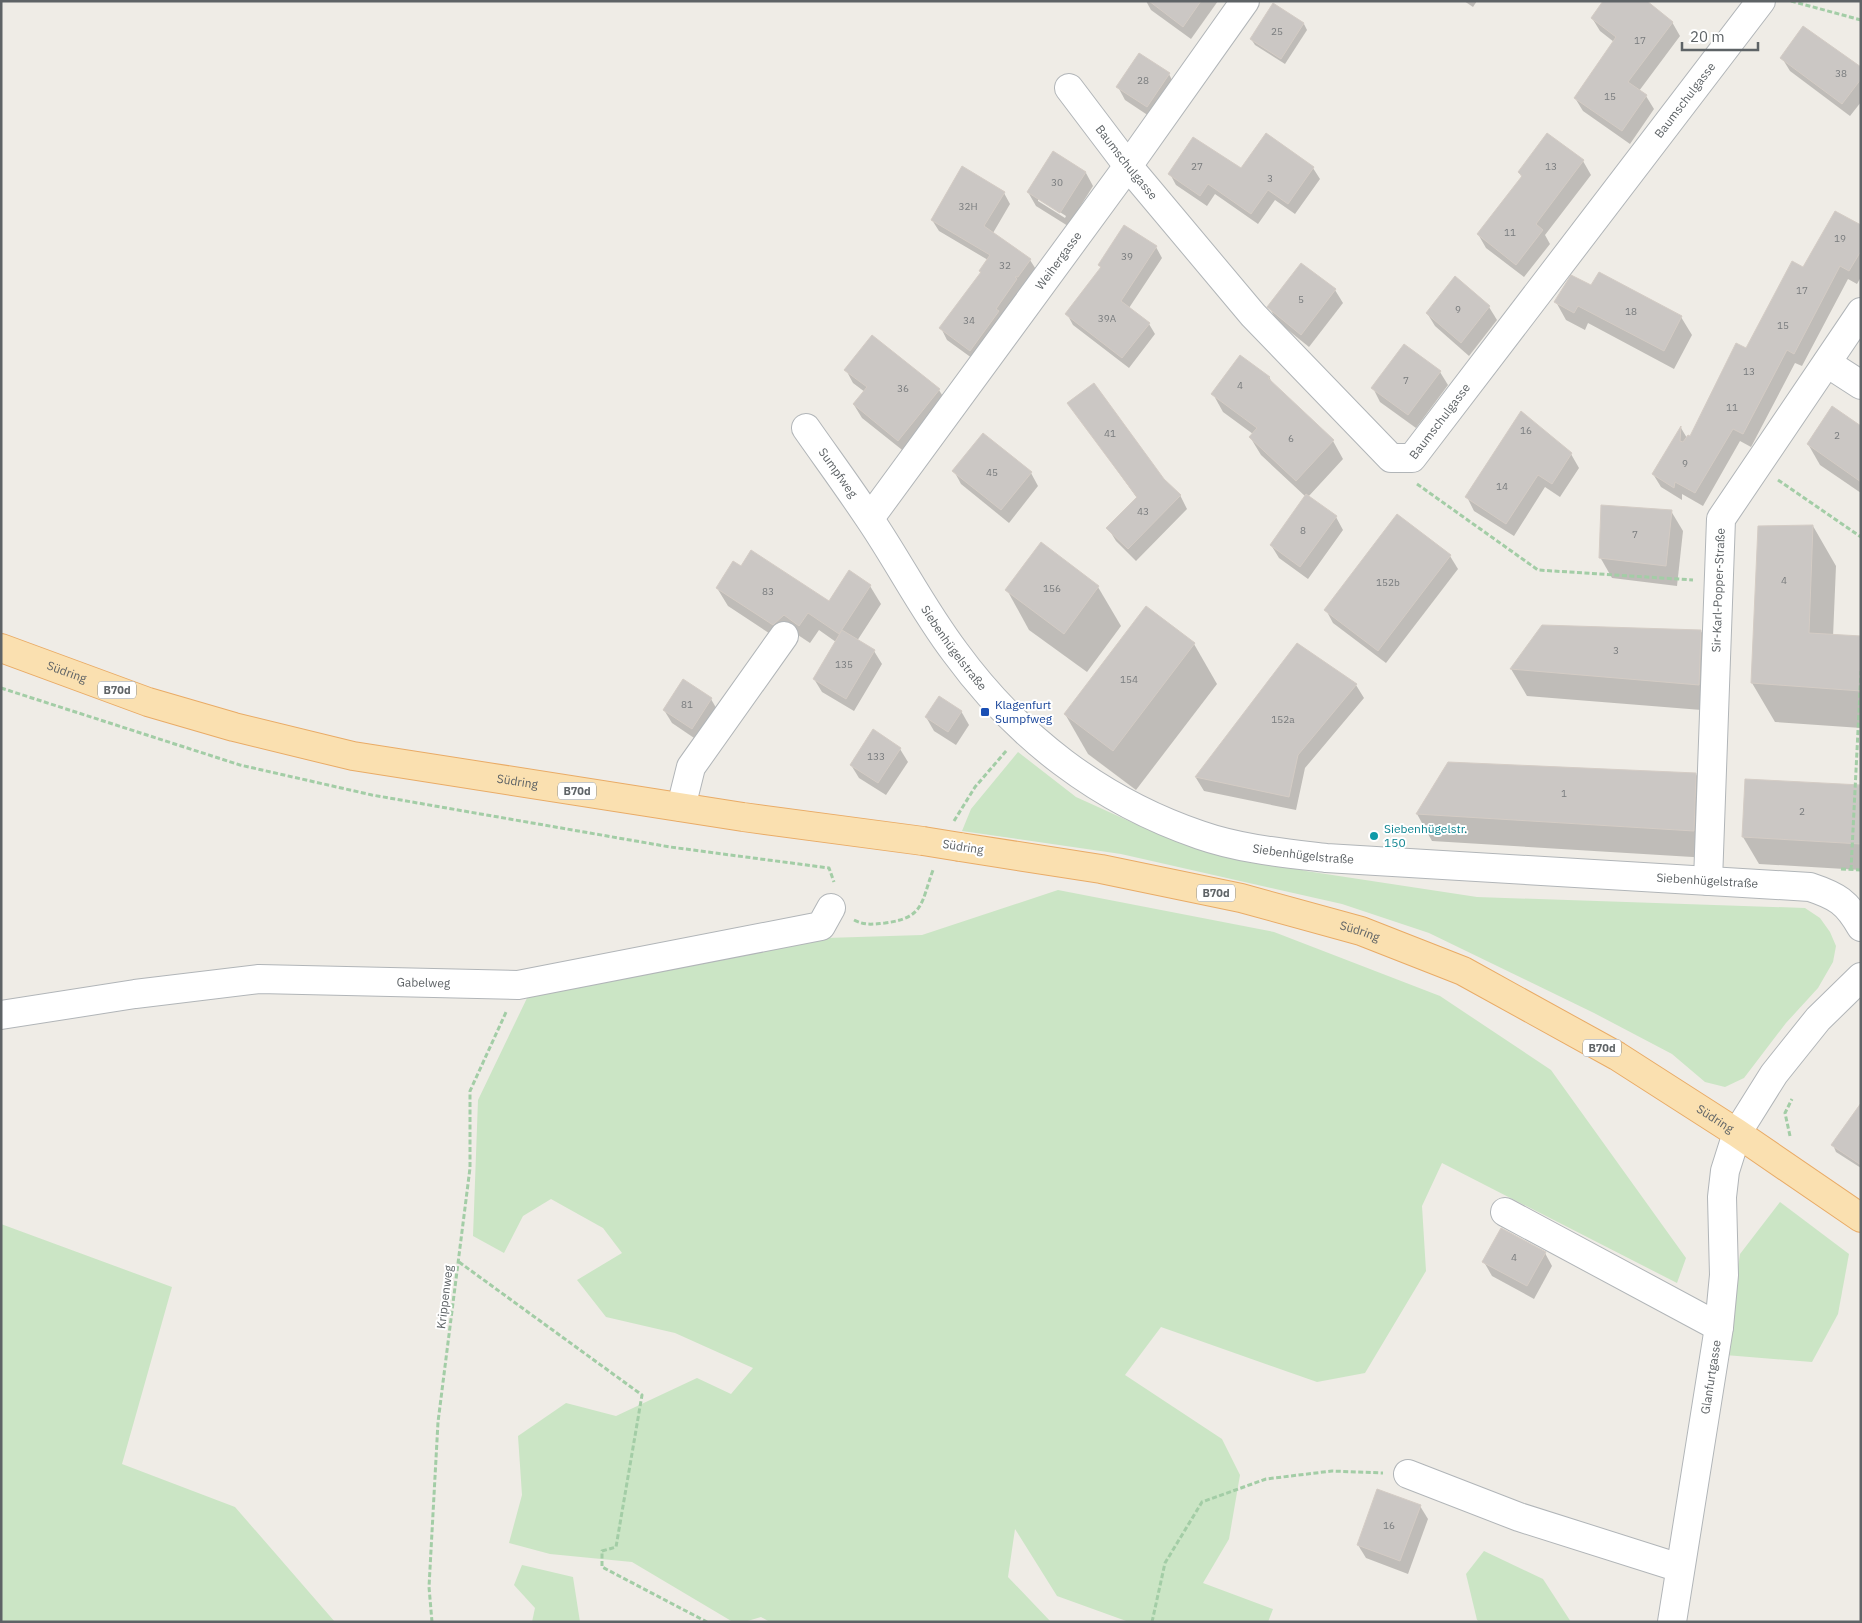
<svg xmlns="http://www.w3.org/2000/svg" width="1862" height="1623" viewBox="0 0 1862 1623" font-family="'IBM Plex Sans',sans-serif">
  <rect width="100%" height="100%" fill="#efece6"/>
  <g fill="#cbe5c5">
    <polygon points="1018,752 1076,797 1151,831 1306,871 1477,897 1805,908 1820,918 1830,932 1836,946 1833,962 1818,988 1786,1023 1744,1078 1725,1087 1705,1082 1672,1054 1594,1013 1429,933 1342,904 1121,854 962,831 971,809"/>
    <polygon points="1058,890 1274,932 1440,996 1551,1070 1686,1258 1677,1283 1442,1163 1422,1206 1426,1271 1365,1373 1317,1382 1161,1327 1125,1375 1222,1439 1240,1475 1229,1539 1203,1583 1273,1609 1268,1622 1129,1622 1057,1596 1015,1529 1008,1577 1051,1622 770,1622 761,1617 744,1622 733,1622 632,1562 550,1554 509,1543 522,1495 518,1436 566,1403 616,1416 697,1378 731,1394 753,1368 675,1333 606,1317 577,1280 622,1253 603,1228 551,1199 523,1216 504,1253 473,1236 478,1100 528,996 826,938 922,935"/>
    <polygon points="1780,1202 1849,1254 1838,1314 1812,1362 1725,1355 1740,1254"/>
    <polygon points="1,1224 172,1287 122,1464 235,1507 335,1622 1,1622"/>
    <polygon points="1484,1551 1543,1579 1571,1622 1480,1622 1477,1620 1466,1574"/>
    <polygon points="522,1565 573,1577 580,1622 532,1622 535,1608 514,1585"/>
  </g>
  <g fill="#0003" fill-rule="evenodd">
    <polygon points="1146,1 1218,1 1191,39 1151,10"/>
    <polygon points="1464,1 1477,1 1473,7"/>
    <polygon points="1592,18 1672,22 1680,36 1639,91 1646,96 1654,109 1630,144 1583,111 1575,98 1614,42 1600,31"/>
    <polygon points="1304,24 1307,30 1285,64 1255,45 1251,39"/>
    <polygon points="1782,58 1861,69 1861,102 1850,116 1790,71"/>
    <polygon points="1169,74 1176,88 1155,120 1125,100 1118,87"/>
    <path d="M 1054,153 L 1086,173 L 1093,186 L 1068,226 L 1036,206 L 1028,192 ZM 1038,198 L 1066,216 L 1065,218 L 1038,201 Z"/>
    <polygon points="1583,161 1591,175 1545,235 1550,244 1524,277 1486,248 1478,234 1522,178 1519,172"/>
    <polygon points="1313,168 1320,179 1295,214 1275,200 1258,224 1215,194 1207,206 1176,185 1170,174"/>
    <polygon points="1004,193 1010,204 993,233 1030,260 1037,271 1024,288 1021,288 1022,291 976,361 947,340 941,328 982,274 980,271 988,260 939,231 932,220"/>
    <polygon points="1861,226 1861,277 1857,284 1848,279 1802,366 1795,363 1751,447 1740,441 1703,506 1682,494 1682,500 1661,487 1653,474 1681,428 1687,438 1691,438 1746,350 1803,269"/>
    <polygon points="1156,247 1162,258 1129,308 1149,324 1155,334 1129,368 1073,325 1067,314 1102,269 1099,265"/>
    <polygon points="1302,265 1335,290 1343,303 1309,347 1277,321 1269,307"/>
    <polygon points="1592,287 1681,317 1692,335 1674,369 1588,323 1585,330 1566,320 1556,302"/>
    <polygon points="1489,307 1497,320 1469,356 1435,326 1427,313"/>
    <polygon points="846,370 939,390 947,403 906,453 862,418 854,405 865,392 853,383"/>
    <polygon points="1440,372 1448,385 1416,428 1380,402 1373,388"/>
    <polygon points="1269,377 1273,384 1333,441 1343,459 1308,497 1336,517 1343,530 1308,579 1279,558 1271,545 1306,497 1261,455 1250,437 1253,434 1223,412 1213,394"/>
    <polygon points="1069,403 1163,480 1180,495 1187,509 1136,561 1116,541 1108,528 1137,498"/>
    <polygon points="1522,413 1571,454 1579,468 1560,497 1545,487 1514,536 1474,511 1467,497"/>
    <polygon points="1861,427 1861,493 1820,465 1808,444"/>
    <polygon points="954,471 1031,473 1038,486 1009,523 961,484"/>
    <polygon points="1671,511 1683,531 1677,586 1612,578 1600,557"/>
    <polygon points="1813,526 1836,566 1833,637 1861,643 1861,728 1775,722 1752,683"/>
    <polygon points="1041,544 1098,587 1121,626 1087,672 1029,630 1007,590"/>
    <polygon points="1450,556 1458,569 1386,663 1333,623 1326,610"/>
    <polygon points="741,568 830,602 850,572 870,586 881,604 857,641 874,651 882,664 854,711 822,692 814,679 836,642 819,630 810,643 795,633 784,643 728,606 717,588"/>
    <polygon points="1146,608 1194,644 1217,684 1136,790 1088,754 1065,714"/>
    <polygon points="1701,631 1716,658 1714,711 1527,696 1511,669"/>
    <polygon points="1297,645 1356,685 1364,698 1305,768 1296,810 1204,791 1196,778"/>
    <polygon points="683,681 711,699 719,713 700,742 672,723 664,710"/>
    <polygon points="961,711 969,725 956,745 934,731 926,717"/>
    <polygon points="900,749 908,762 886,795 859,778 851,765"/>
    <polygon points="1696,774 1711,801 1709,858 1432,841 1417,814"/>
    <polygon points="1746,780 1861,787 1861,870 1759,864 1743,837"/>
    <polygon points="1861,1126 1861,1168 1836,1152 1833,1145"/>
    <polygon points="1545,1253 1552,1266 1534,1299 1492,1276 1484,1262"/>
    <polygon points="1420,1506 1428,1519 1408,1574 1366,1558 1358,1545"/>
  </g>
  <g fill="#cbc7c4" stroke="#d4ccc5">
    <polygon points="1149,1 1201,1 1183,27"/>
    <polygon points="1603,1 1647,1 1673,22 1628,82 1647,95 1622,131 1574,98 1616,37 1591,18"/>
    <polygon points="1273,3 1304,23 1281,59 1250,39"/>
    <polygon points="1803,26 1861,67 1861,79 1842,104 1780,58"/>
    <polygon points="1139,53 1170,73 1147,107 1116,87"/>
    <polygon points="1266,133 1314,167 1288,204 1268,190 1251,214 1208,184 1200,196 1168,174 1193,137 1241,168"/>
    <polygon points="1547,133 1584,160 1536,224 1543,230 1516,265 1477,234 1522,176 1518,172"/>
    <polygon points="1053,151 1086,172 1060,213 1027,192"/>
    <polygon points="962,166 1005,192 984,226 1031,259 1018,277 1015,277 1017,279 996,309 999,311 970,351 939,328 981,272 979,271 990,255 931,220"/>
    <polygon points="1835,211 1861,225 1861,251 1849,271 1840,266 1794,354 1787,350 1743,434 1733,429 1695,493 1675,482 1674,488 1652,474 1681,426 1680,441 1683,442 1688,435 1690,436 1736,343 1746,348 1792,261 1803,267"/>
    <polygon points="1124,225 1157,246 1121,301 1150,323 1122,358 1065,314 1101,267 1098,265"/>
    <polygon points="1301,263 1336,289 1301,335 1267,307"/>
    <polygon points="1599,272 1682,316 1664,351 1578,306 1574,313 1554,302 1571,275 1591,285"/>
    <polygon points="1455,276 1490,306 1461,343 1426,313"/>
    <polygon points="872,335 940,389 898,441 853,404 867,387 844,370"/>
    <polygon points="1404,344 1441,371 1408,415 1371,388"/>
    <polygon points="1240,355 1270,377 1268,378 1334,440 1296,481 1249,437 1257,428 1211,394"/>
    <polygon points="1094,383 1164,479 1181,495 1128,549 1106,528 1137,497 1067,403"/>
    <polygon points="1832,406 1861,426 1861,482 1807,444"/>
    <polygon points="1521,411 1572,453 1552,484 1538,475 1506,524 1465,497"/>
    <polygon points="983,433 1032,472 1001,510 952,471"/>
    <polygon points="1306,494 1337,516 1300,567 1270,545"/>
    <polygon points="1601,505 1672,510 1666,566 1599,558"/>
    <polygon points="1397,514 1451,555 1378,651 1324,610"/>
    <polygon points="1813,525 1809,633 1861,636 1861,691 1751,683 1758,526"/>
    <polygon points="1041,542 1099,586 1064,634 1005,590"/>
    <polygon points="751,550 829,601 849,570 871,585 839,634 808,613 799,626 784,615 773,625 716,588 733,561 741,566"/>
    <polygon points="1146,606 1195,643 1113,751 1064,714"/>
    <polygon points="1542,625 1701,630 1699,685 1510,669"/>
    <polygon points="842,630 875,650 846,699 813,679"/>
    <polygon points="1297,643 1357,684 1298,755 1289,797 1195,777"/>
    <polygon points="683,679 712,698 692,729 663,710"/>
    <polygon points="939,696 962,711 948,732 925,717"/>
    <polygon points="873,729 901,748 878,783 850,765"/>
    <polygon points="1448,762 1696,773 1694,831 1416,814"/>
    <polygon points="1745,779 1861,785 1861,844 1742,837"/>
    <polygon points="1861,1103 1861,1165 1831,1145"/>
    <polygon points="1501,1228 1546,1252 1527,1286 1482,1262"/>
    <polygon points="1377,1489 1421,1505 1400,1561 1357,1545"/>
  </g>
  <g fill="none" stroke-linecap="round" stroke-linejoin="round">
    <g stroke="#b1b5b8" stroke-width="30">
      <g id="minor">
        <path id="s1" d="M 1069,88 L 1128,166 L 1253,315 L 1391,458 L 1412,458 L 1761,1"/>
        <polyline points="1827,363 1861,385"/>
        <path id="s2" d="M 806,428 C 827,458 849,488 869,518 C 899,562 923,610 955,652 C 1017,737 1100,801 1200,835 C 1240,849 1284,853 1326,858 L 1810,887 C 1837,896 1847,902 1861,927"/>
        <path id="s3" d="M 870,518 L 1128,166 L 1245,1"/>
        <polyline points="681,807 691,767 784,636"/>
        <path id="s4" d="M 1708,881 L 1721,519 L 1861,312"/>
        <path id="s5" d="M 1,1015 L 135,994 L 259,979 L 518,985 L 821,926 L 831,908"/>
        <polyline points="1505,1212 1719,1327"/>
        <polyline points="1408,1474 1519,1517 1680,1568"/>
        <path id="s6" d="M 1672,1622 L 1719,1327 L 1724,1275 L 1722,1197 L 1725,1171 L 1737,1133 L 1774,1074 L 1818,1019 L 1861,977"/>
      </g>
    </g>
    <g stroke="#e9ab66" stroke-width="30">
      <g id="major">
        <path id="s7" d="M 1,648 L 148,702 L 234,727 L 353,756 L 743,817 L 923,841"/>
        <path id="s8" d="M 960,847 L 1101,869 L 1241,898 L 1361,931 L 1463,971 L 1617,1056 L 1737,1133 L 1861,1218"/>
      </g>
    </g>
    <g stroke="#a3cda6" stroke-width="3" stroke-dasharray="5 2.5" stroke-linecap="butt">
      <polyline points="1791,1 1861,20"/>
      <polyline points="1778,480 1861,537"/>
      <polyline points="1417,484 1538,570 1693,580"/>
      <polyline points="1,688 240,765 372,795 670,847 829,868 834,882"/>
      <polyline points="954,821 975,787 1007,750"/>
      <polyline points="1841,869 1861,870"/>
      <polyline points="1851,870 1861,671"/>
      <path d="M 854,920 C 866,926 873,924 885,923 C 924,918 921,903 933,870"/>
      <polyline points="1790,1136 1785,1113 1792,1099"/>
      <polyline points="459,1262 642,1395 616,1547 602,1551 602,1567 707,1622"/>
      <polyline points="432,1622 429,1587 438,1422 470,1168 470,1091 507,1010"/>
      <polyline points="1152,1622 1165,1563 1202,1502 1266,1479 1332,1471 1383,1473"/>
    </g>
    <use href="#minor" stroke="#fff" stroke-width="28"/>
    <use href="#major" stroke="#fae0b0" stroke-width="28"/>
    <g stroke="#e9ab66" stroke-width="30" stroke-linecap="butt">
      <polyline id="major-bridge" points="923,841 960,847"/>
    </g>
    <use href="#major-bridge" stroke="#fae0b0" stroke-width="28"/>
  </g>
  <rect fill="#1a4fb4" stroke="#fff" stroke-width="2" x="980" y="707" width="10" height="10" rx="2.5"/>
  <circle fill="#0f9aa8" stroke="#fff" stroke-width="2" cx="1374" cy="836" r="5"/>
  <g text-anchor="middle" stroke-width="4" stroke-linejoin="round" paint-order="stroke">
    <g font-size="10" fill="#797c7e">
      <text x="1277" y="35">25</text>
      <text x="1640" y="44">17</text>
      <text x="1841" y="77">38</text>
      <text x="1143" y="84">28</text>
      <text x="1610" y="100">15</text>
      <text x="1197" y="170">27</text>
      <text x="1551" y="170">13</text>
      <text x="1270" y="182">3</text>
      <text x="1057" y="186">30</text>
      <text x="968" y="210">32H</text>
      <text x="1510" y="236">11</text>
      <text x="1840" y="242">19</text>
      <text x="1127" y="260">39</text>
      <text x="1005" y="269">32</text>
      <text x="1802" y="294">17</text>
      <text x="1301" y="303">5</text>
      <text x="1458" y="313">9</text>
      <text x="1631" y="315">18</text>
      <text x="1107" y="322">39A</text>
      <text x="969" y="324">34</text>
      <text x="1783" y="329">15</text>
      <text x="1749" y="375">13</text>
      <text x="1406" y="384">7</text>
      <text x="1240" y="389">4</text>
      <text x="903" y="392">36</text>
      <text x="1732" y="411">11</text>
      <text x="1526" y="434">16</text>
      <text x="1110" y="437">41</text>
      <text x="1837" y="439">2</text>
      <text x="1291" y="442">6</text>
      <text x="1685" y="467">9</text>
      <text x="992" y="476">45</text>
      <text x="1502" y="490">14</text>
      <text x="1143" y="515">43</text>
      <text x="1303" y="534">8</text>
      <text x="1635" y="538">7</text>
      <text x="1784" y="584">4</text>
      <text x="1388" y="586">152b</text>
      <text x="1052" y="592">156</text>
      <text x="768" y="595">83</text>
      <text x="1616" y="654">3</text>
      <text x="844" y="668">135</text>
      <text x="1129" y="683">154</text>
      <text x="687" y="708">81</text>
      <text x="1283" y="723">152a</text>
      <text x="876" y="760">133</text>
      <text x="1564" y="797">1</text>
      <text x="1802" y="815">2</text>
      <text x="1514" y="1261">4</text>
      <text x="1389" y="1529">16</text>
    </g>
    <g fill="#fff" stroke="#8e9294" stroke-width="1">
      <rect x="98" y="681.5" width="38" height="17" rx="4"/>
      <rect x="558" y="782.5" width="38" height="17" rx="4"/>
      <rect x="1197" y="884.5" width="38" height="17" rx="4"/>
      <rect x="1583" y="1039.5" width="38" height="17" rx="4"/>
    </g>
    <g font-size="11" font-weight="bold" fill="#5e6366">
      <text x="117" y="694">B70d</text>
      <text x="577" y="795">B70d</text>
      <text x="1216" y="897">B70d</text>
      <text x="1602" y="1052">B70d</text>
    </g>
    <g font-size="12" fill="#5e6366" stroke="#fff">
      <text dy="4" stroke="none"><textPath href="#s1" startOffset="962">Baumschulgasse</textPath></text>
      <text dy="4" stroke="none"><textPath href="#s1" startOffset="94">Baumschulgasse</textPath></text>
      <text dy="4" stroke="none"><textPath href="#s3" startOffset="319">Weihergasse</textPath></text>
      <text dy="4" stroke="none"><textPath href="#s1" startOffset="558">Baumschulgasse</textPath></text>
      <text dy="4" stroke="none"><textPath href="#s2" startOffset="55">Sumpfweg</textPath></text>
      <text dy="4" stroke="none"><textPath href="#s4" startOffset="291">Sir-Karl-Popper-Straße</textPath></text>
      <text dy="4" stroke="none"><textPath href="#s2" startOffset="265">Siebenhügelstraße</textPath></text>
      <text dy="4" stroke="none"><textPath href="#s7" startOffset="70">Südring</textPath></text>
      <text dy="4" stroke="none"><textPath href="#s7" startOffset="535">Südring</textPath></text>
      <text transform="translate(963 847) rotate(9)" y="4">Südring</text>
      <text dy="4" stroke="none"><textPath href="#s2" startOffset="685">Siebenhügelstraße</textPath></text>
      <text dy="4" stroke="none"><textPath href="#s2" startOffset="1090">Siebenhügelstraße</textPath></text>
      <text dy="4" stroke="none"><textPath href="#s8" startOffset="409">Südring</textPath></text>
      <text dy="4" stroke="none"><textPath href="#s5" startOffset="425">Gabelweg</textPath></text>
      <text dy="4" stroke="none"><textPath href="#s8" startOffset="812">Südring</textPath></text>
      <text transform="translate(445 1297) rotate(-83)" y="4">Krippenweg</text>
      <text dy="4" stroke="none"><textPath href="#s6" startOffset="248">Glanfurtgasse</textPath></text>
    </g>
    <g font-size="12" fill="#164399" stroke="#fff" text-anchor="start">
      <text x="995" y="709">Klagenfurt<tspan x="995" dy="14">Sumpfweg</tspan></text>
    </g>
    <g font-size="12" fill="#0d838f" stroke="#fff" text-anchor="start">
      <text x="1384" y="833">Siebenhügelstr.<tspan x="1384" dy="14">150</tspan></text>
    </g>
  </g>
  <rect width="1862" height="1623" fill="none" stroke="#5e6366" stroke-width="5"/>
  <path d="M1682 42v8h76v-8" fill="none" stroke="#5e6366" stroke-width="2.5"/>
  <text x="1690" y="42" font-size="15" fill="#5e6366" stroke="#ffffff" stroke-width="4" paint-order="stroke">20 m</text>
</svg>
